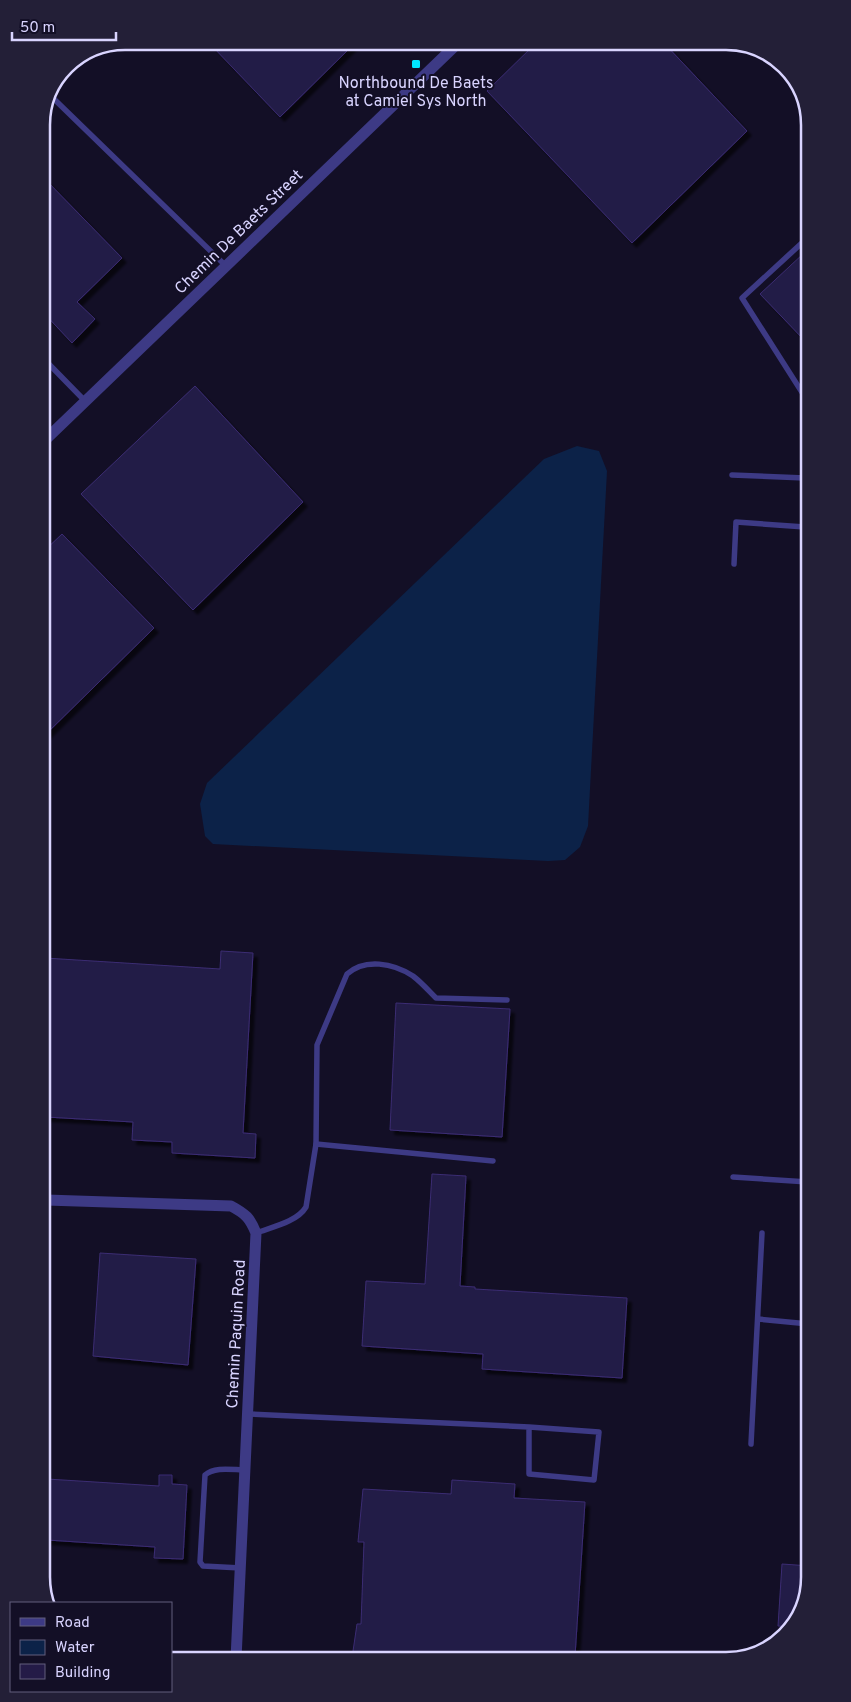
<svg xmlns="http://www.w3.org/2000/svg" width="851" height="1702" viewBox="0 0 851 1702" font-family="Overpass,sans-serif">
  <defs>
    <filter id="shadow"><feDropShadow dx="4.5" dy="4.5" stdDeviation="1" flood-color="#0009"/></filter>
  </defs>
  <rect width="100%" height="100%" fill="#130f26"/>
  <polygon fill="#0c2248" points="577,446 599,451 607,471 588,826 580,847 565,860 548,861 213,844 205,836 200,804 207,783 544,459"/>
  <g fill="#241b47" stroke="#3b2d73" filter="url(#shadow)">
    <polygon points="651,42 663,42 747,131 632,243 487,91 536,43"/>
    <polygon points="353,45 280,117 212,46 284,46"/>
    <polygon points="42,176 122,258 77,302 95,319 72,343 42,311"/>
    <polygon points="804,253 804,327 805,341 760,294"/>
    <polygon points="195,386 303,502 193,610 81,494"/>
    <polygon points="62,534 154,628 44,736 43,552"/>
    <polygon points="221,951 253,953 243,1133 256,1134 255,1158 172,1153 172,1142 132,1140 133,1122 46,1117 45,958 220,969"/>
    <polygon points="396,1003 510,1009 502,1137 390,1130"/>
    <polygon points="432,1174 466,1176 460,1286 475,1287 475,1289 627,1298 622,1378 482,1369 483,1354 362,1346 366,1281 425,1284"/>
    <polygon points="100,1253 196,1259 188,1365 93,1356"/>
    <polygon points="159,1475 172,1475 172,1484 187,1485 183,1559 154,1558 155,1547 47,1540 47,1479 159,1486"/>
    <polygon points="452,1480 515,1484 514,1498 585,1502 575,1656 352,1658 357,1624 361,1624 364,1542 358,1542 363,1489 451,1494"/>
    <polygon points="782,1564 810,1566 810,1577 795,1624 792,1627 778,1626"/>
  </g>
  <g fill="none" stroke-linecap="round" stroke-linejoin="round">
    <g stroke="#3d3a85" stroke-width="5.5">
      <polyline points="54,99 226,266"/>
      <polyline points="804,241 742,298 805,397"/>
      <polyline points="42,357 85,401"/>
      <polyline points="732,475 805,478"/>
      <polyline points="734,564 736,522 805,527"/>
      <polyline points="316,1144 493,1161"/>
      <polyline points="733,1177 808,1182"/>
      <path d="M 256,1233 C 272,1227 297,1222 306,1207 L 316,1144 L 317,1045 L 347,974 C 365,958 393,963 413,976 C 421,982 429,991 436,998 L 507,1000"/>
      <polyline points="758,1319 809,1324"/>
      <polyline points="248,1414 529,1427 599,1432 594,1480 529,1474 529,1427"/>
      <polyline points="751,1444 762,1233"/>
      <path d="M 241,1568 L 203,1566 L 200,1562 L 205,1475 C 215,1466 233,1470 246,1470"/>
    </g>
    <g stroke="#3d3a85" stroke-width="11">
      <polyline points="43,442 457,44"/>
      <path d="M 46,1200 L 231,1206 C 246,1214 250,1218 256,1233 L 236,1659"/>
    </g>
  </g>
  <rect fill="#00e5ff" stroke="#130f26" stroke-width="2" x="411" y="59" width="10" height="10" rx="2.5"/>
  <g text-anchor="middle" stroke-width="4" stroke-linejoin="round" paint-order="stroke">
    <g font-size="16" fill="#d9d4ff" stroke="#130f26">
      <text x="416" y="88">Northbound De Baets<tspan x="416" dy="18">at Camiel Sys North</tspan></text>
    </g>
    <g font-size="16" fill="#d9d4ff" stroke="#130f26">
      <text transform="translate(238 231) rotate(-44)" y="6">Chemin De Baets Street</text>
      <text transform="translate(235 1334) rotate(-87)" y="6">Chemin Paquin Road</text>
    </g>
  </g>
  <path d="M0 0H851V1702H0ZM125 50H726A75 75 0 0 1 801 125V1577A75 75 0 0 1 726 1652H125A75 75 0 0 1 50 1577V125A75 75 0 0 1 125 50Z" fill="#231f37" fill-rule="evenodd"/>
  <path fill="none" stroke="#d9d4ff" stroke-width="2.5" d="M125 50H726A75 75 0 0 1 801 125V1577A75 75 0 0 1 726 1652H125A75 75 0 0 1 50 1577V125A75 75 0 0 1 125 50Z"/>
  <rect x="10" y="1602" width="162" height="90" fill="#130f26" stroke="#625e7d"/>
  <rect x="20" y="1618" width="25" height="8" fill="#3d3a85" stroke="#625e7d"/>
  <text x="55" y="1627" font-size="15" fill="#d9d4ff">Road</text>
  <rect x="20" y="1640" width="25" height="15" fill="#0c2248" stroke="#625e7d"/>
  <text x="55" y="1652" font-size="15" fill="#d9d4ff">Water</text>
  <rect x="20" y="1664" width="25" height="15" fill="#241b47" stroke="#625e7d"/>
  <text x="55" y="1677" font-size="15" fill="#d9d4ff">Building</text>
  <path d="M12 32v8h104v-8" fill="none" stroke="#d9d4ff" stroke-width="2.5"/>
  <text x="20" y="32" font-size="15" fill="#d9d4ff" stroke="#130f26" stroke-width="4" paint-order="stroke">50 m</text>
</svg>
